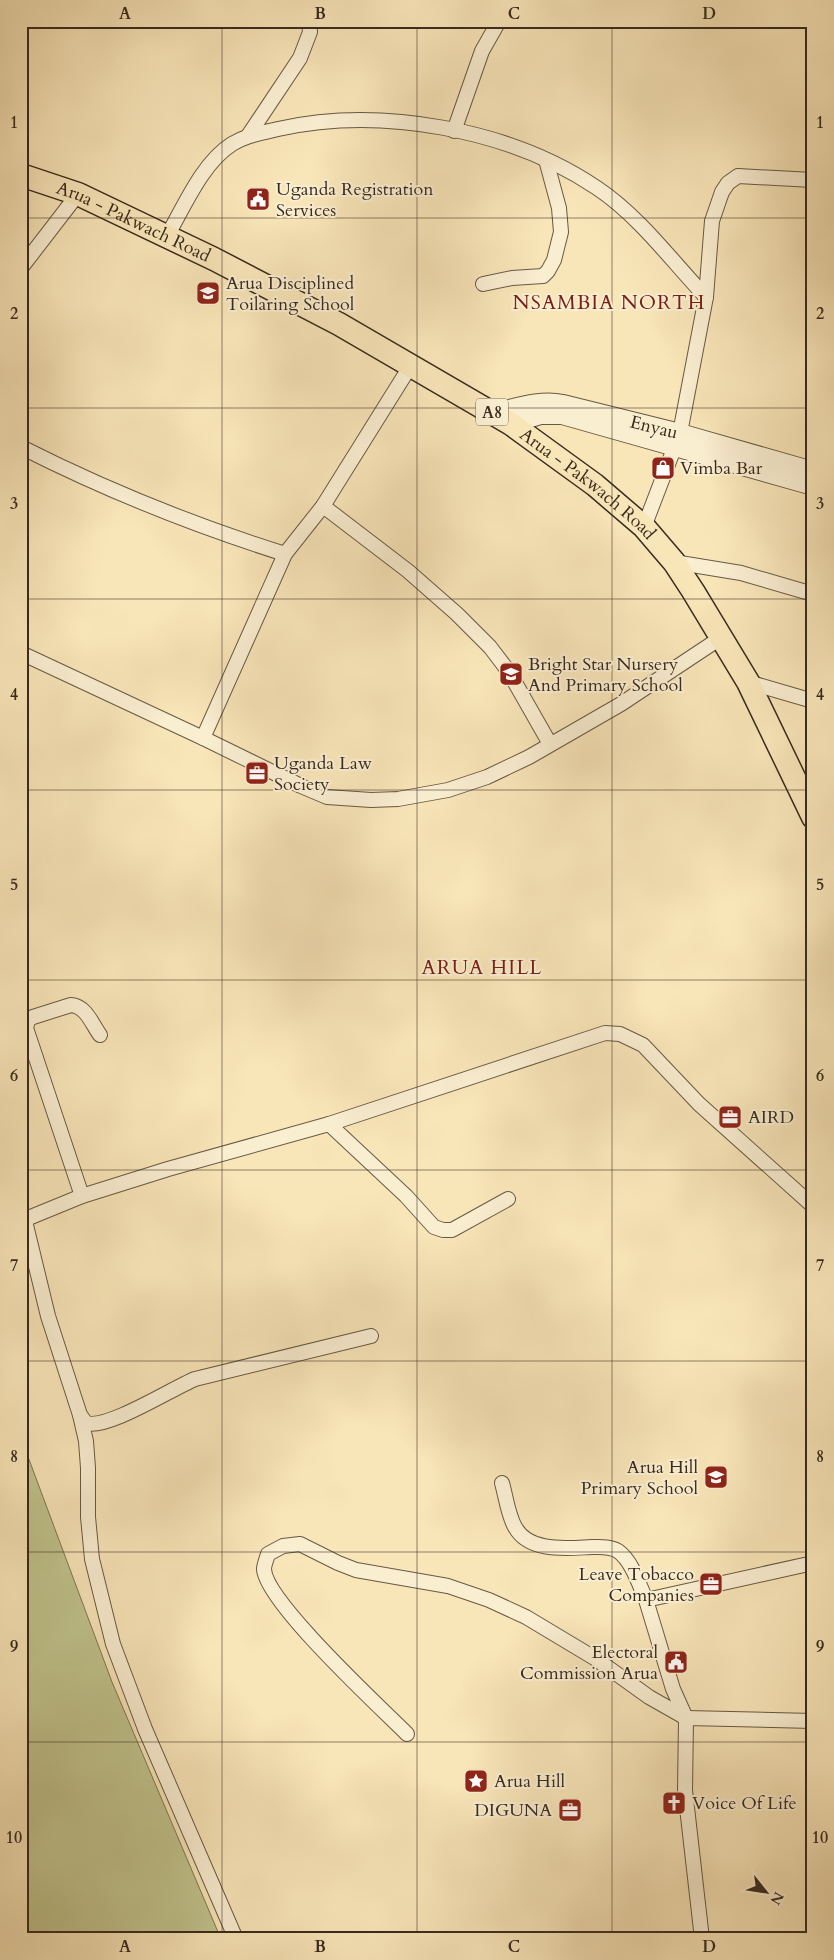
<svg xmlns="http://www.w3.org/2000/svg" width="834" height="1960" viewBox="0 0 834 1960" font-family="Cardo,serif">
  <rect width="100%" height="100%" fill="#f8e5b8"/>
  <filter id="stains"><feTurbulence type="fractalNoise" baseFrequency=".004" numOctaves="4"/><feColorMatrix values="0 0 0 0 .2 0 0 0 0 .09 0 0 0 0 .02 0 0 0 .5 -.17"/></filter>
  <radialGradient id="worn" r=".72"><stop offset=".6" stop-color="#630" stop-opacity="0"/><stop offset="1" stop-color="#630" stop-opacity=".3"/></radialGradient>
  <polygon fill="#c0c38d" stroke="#7c7656" points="21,1438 112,1682 221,1939 21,1939"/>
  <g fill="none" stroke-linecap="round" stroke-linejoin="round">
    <g stroke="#685944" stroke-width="16">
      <g id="minor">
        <polyline points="454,131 482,51 499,21"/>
        <polyline points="248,136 300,58 310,32 309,21"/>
        <path d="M 167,236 C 184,207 202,163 232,144 C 246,135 262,133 278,129 C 380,106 510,129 597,188 C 639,216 671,260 706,297"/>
        <polyline points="21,268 78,194"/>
        <polyline points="483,284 512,278 543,276 548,271 554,260 561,232 559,208 546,160"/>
        <path d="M 21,447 C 104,489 196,526 285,554"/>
        <polyline points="323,506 408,571 457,614 490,647 509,672 550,744"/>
        <polyline points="644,527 680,433 706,297 712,221 722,192 728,183 738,176 813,180"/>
        <polyline points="674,562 741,573 813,594"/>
        <polyline points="21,653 203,738 301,786 327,797 371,800 398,799 448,790 487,777 529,757 621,704 722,637"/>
        <polyline points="748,682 813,701"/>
        <polyline points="203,738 285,554 323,506 411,365"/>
        <polyline points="329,1124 406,1196 434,1227 443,1230 452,1230 508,1199"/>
        <path d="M 82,1196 L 26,1028 L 28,1020 L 33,1017 L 71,1005 C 86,1006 92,1024 100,1035"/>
        <polyline points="21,1221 82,1196 168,1169 329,1124 605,1033 620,1034 643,1045 699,1104 813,1206"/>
        <polyline points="25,1221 48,1316 80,1415 86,1441 88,1468 88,1517 92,1559 113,1644 145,1729 236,1939"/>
        <path d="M 80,1415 L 86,1423 C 107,1430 171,1389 195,1379 L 371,1336"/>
        <path d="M 502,1483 C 506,1497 508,1515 515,1527 C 529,1553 567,1548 592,1547 C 600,1547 610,1546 618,1551 C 632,1561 639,1584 646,1600"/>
        <polyline points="686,1718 673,1689 646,1600 813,1563"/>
        <path d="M 407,1734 C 380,1707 265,1601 264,1569 C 264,1565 267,1558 268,1554 L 283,1546 L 300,1544 L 338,1563 L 356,1570 L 448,1586 L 489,1600 L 526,1617 L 596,1659 L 649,1697 L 686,1718"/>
        <polyline points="702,1939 685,1790 686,1718 813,1721"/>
      </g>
    </g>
    <g stroke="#685944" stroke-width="20">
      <g id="tertiary">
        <path d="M 493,413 C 516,408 539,399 563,404 L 680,433 L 813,471"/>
        <polyline points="511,424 541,415 562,415 813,486"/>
      </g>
    </g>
    <g stroke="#382a1e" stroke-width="25">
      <g id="primary">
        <path id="s1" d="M 21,175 L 78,194 L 214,259 L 339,324 L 511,424 L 595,485 L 644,527 L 674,562 L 693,591 L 748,682 L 813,817"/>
      </g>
    </g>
    <use href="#minor" stroke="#faeed1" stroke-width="14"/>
    <use href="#tertiary" stroke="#faeed1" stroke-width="18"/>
    <use href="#primary" stroke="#f8e5b8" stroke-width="22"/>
  </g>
  <path fill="none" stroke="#382a1e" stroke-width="1" stroke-opacity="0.55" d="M 222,21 L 222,1939M 417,21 L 417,1939M 612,21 L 612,1939M 21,218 L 813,218M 21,408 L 813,408M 21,599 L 813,599M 21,790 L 813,790M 21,980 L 813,980M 21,1170 L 813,1170M 21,1361 L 813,1361M 21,1552 L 813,1552M 21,1742 L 813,1742"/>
  <defs>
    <g id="civic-square" transform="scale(1.25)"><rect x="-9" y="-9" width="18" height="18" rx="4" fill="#8f2418" stroke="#faeed1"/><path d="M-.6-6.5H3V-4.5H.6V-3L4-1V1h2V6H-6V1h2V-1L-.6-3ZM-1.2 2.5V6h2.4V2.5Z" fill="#fff"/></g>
    <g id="school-square" transform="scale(1.25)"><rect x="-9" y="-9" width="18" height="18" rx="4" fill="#8f2418" stroke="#faeed1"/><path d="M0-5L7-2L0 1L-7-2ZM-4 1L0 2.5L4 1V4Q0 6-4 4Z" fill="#fff"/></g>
    <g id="shop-square" transform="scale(1.25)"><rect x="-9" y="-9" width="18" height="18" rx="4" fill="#8f2418" stroke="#faeed1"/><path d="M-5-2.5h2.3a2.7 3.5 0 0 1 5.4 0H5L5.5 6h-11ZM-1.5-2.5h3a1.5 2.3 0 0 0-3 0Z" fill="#fff"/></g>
    <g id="office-square" transform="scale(1.25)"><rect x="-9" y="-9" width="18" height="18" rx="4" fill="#8f2418" stroke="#faeed1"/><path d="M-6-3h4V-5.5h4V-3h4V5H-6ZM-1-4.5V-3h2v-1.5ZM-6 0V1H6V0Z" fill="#fff"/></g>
    <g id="sight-square" transform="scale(1.25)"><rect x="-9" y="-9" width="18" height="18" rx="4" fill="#8f2418" stroke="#faeed1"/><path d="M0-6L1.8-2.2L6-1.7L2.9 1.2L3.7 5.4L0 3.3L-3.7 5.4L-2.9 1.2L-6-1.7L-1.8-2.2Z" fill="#fff"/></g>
    <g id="church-square" transform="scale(1.25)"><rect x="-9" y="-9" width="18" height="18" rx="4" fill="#8f2418" stroke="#faeed1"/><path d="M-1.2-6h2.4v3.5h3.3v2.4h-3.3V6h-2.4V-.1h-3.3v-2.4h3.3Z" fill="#fff"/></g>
  </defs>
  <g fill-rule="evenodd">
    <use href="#civic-square" x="258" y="199"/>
    <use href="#school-square" x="208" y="293"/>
    <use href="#shop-square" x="663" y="468"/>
    <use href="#school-square" x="511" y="674"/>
    <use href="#office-square" x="257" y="773"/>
    <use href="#office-square" x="730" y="1117"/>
    <use href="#school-square" x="716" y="1477"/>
    <use href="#office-square" x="711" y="1584"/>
    <use href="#civic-square" x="676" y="1662"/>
    <use href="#sight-square" x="476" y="1781"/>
    <use href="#church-square" x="674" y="1803"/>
    <use href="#office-square" x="570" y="1810"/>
  </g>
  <g text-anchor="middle" stroke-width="4" stroke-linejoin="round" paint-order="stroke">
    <rect fill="#faeed1" stroke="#726554" stroke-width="1" x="476" y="398.5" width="32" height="27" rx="4"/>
    <g font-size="16" font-weight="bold" fill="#382a1e">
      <text x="492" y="418">A8</text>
    </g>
    <g font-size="18" fill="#382a1e" stroke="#faeed1" text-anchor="start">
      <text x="276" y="195">Uganda Registration<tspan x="276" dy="21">Services</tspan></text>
      <text x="226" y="289">Arua Disciplined<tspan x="226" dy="21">Toilaring School</tspan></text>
      <text x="680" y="474">Vimba Bar</text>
      <text x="528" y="670">Bright Star Nursery<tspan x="528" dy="21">And Primary School</tspan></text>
      <text x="274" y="769">Uganda Law<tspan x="274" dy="21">Society</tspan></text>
      <text x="748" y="1123">AIRD</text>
      <text x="698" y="1473" text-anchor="end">Arua Hill<tspan x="698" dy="21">Primary School</tspan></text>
      <text x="694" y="1580" text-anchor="end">Leave Tobacco<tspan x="694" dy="21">Companies</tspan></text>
      <text x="658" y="1658" text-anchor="end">Electoral<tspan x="658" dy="21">Commission Arua</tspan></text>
      <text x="494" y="1787">Arua Hill</text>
      <text x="692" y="1809">Voice Of Life</text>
      <text x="552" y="1816" text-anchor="end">DIGUNA</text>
    </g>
    <g font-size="18" fill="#382a1e" stroke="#faeed1">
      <text dy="6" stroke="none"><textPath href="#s1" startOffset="122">Arua - Pakwach Road</textPath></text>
      <text transform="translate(654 427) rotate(14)" y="6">Enyau</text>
      <text dy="6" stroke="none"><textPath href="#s1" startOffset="648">Arua - Pakwach Road</textPath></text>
    </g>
    <g font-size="20" letter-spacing="1" fill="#7a1f14" stroke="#faeed1">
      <text x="609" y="309">NSAMBIA NORTH</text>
      <text x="482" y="974">ARUA HILL</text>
    </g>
  </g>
  <rect width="834" height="1960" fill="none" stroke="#f8e5b8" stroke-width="55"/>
  <g transform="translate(766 1892) rotate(120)" stroke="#faeed1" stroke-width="4" paint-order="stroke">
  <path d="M0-4L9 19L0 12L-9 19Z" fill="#382a1e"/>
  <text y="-8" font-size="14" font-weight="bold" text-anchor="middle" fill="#382a1e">N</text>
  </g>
  <rect x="28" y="28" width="778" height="1904" fill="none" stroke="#382a1e" stroke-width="2"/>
  <g font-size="16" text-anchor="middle" font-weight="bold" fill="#382a1e">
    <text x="125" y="19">A</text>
    <text x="320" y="19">B</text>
    <text x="514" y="19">C</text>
    <text x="709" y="19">D</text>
    <text x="14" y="128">1</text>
    <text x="820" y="128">1</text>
    <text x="14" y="319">2</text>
    <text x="820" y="319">2</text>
    <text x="14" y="509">3</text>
    <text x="820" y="509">3</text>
    <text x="14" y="700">4</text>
    <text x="820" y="700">4</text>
    <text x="14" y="890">5</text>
    <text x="820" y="890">5</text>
    <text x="14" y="1081">6</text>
    <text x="820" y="1081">6</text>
    <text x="14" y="1271">7</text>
    <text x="820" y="1271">7</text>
    <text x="14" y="1462">8</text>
    <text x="820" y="1462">8</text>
    <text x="14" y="1652">9</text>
    <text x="820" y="1652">9</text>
    <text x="14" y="1843">10</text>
    <text x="820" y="1843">10</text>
    <text x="125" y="1952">A</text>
    <text x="320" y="1952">B</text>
    <text x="514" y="1952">C</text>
    <text x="709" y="1952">D</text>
  </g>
  <rect width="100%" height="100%" filter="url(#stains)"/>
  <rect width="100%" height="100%" fill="url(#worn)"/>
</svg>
